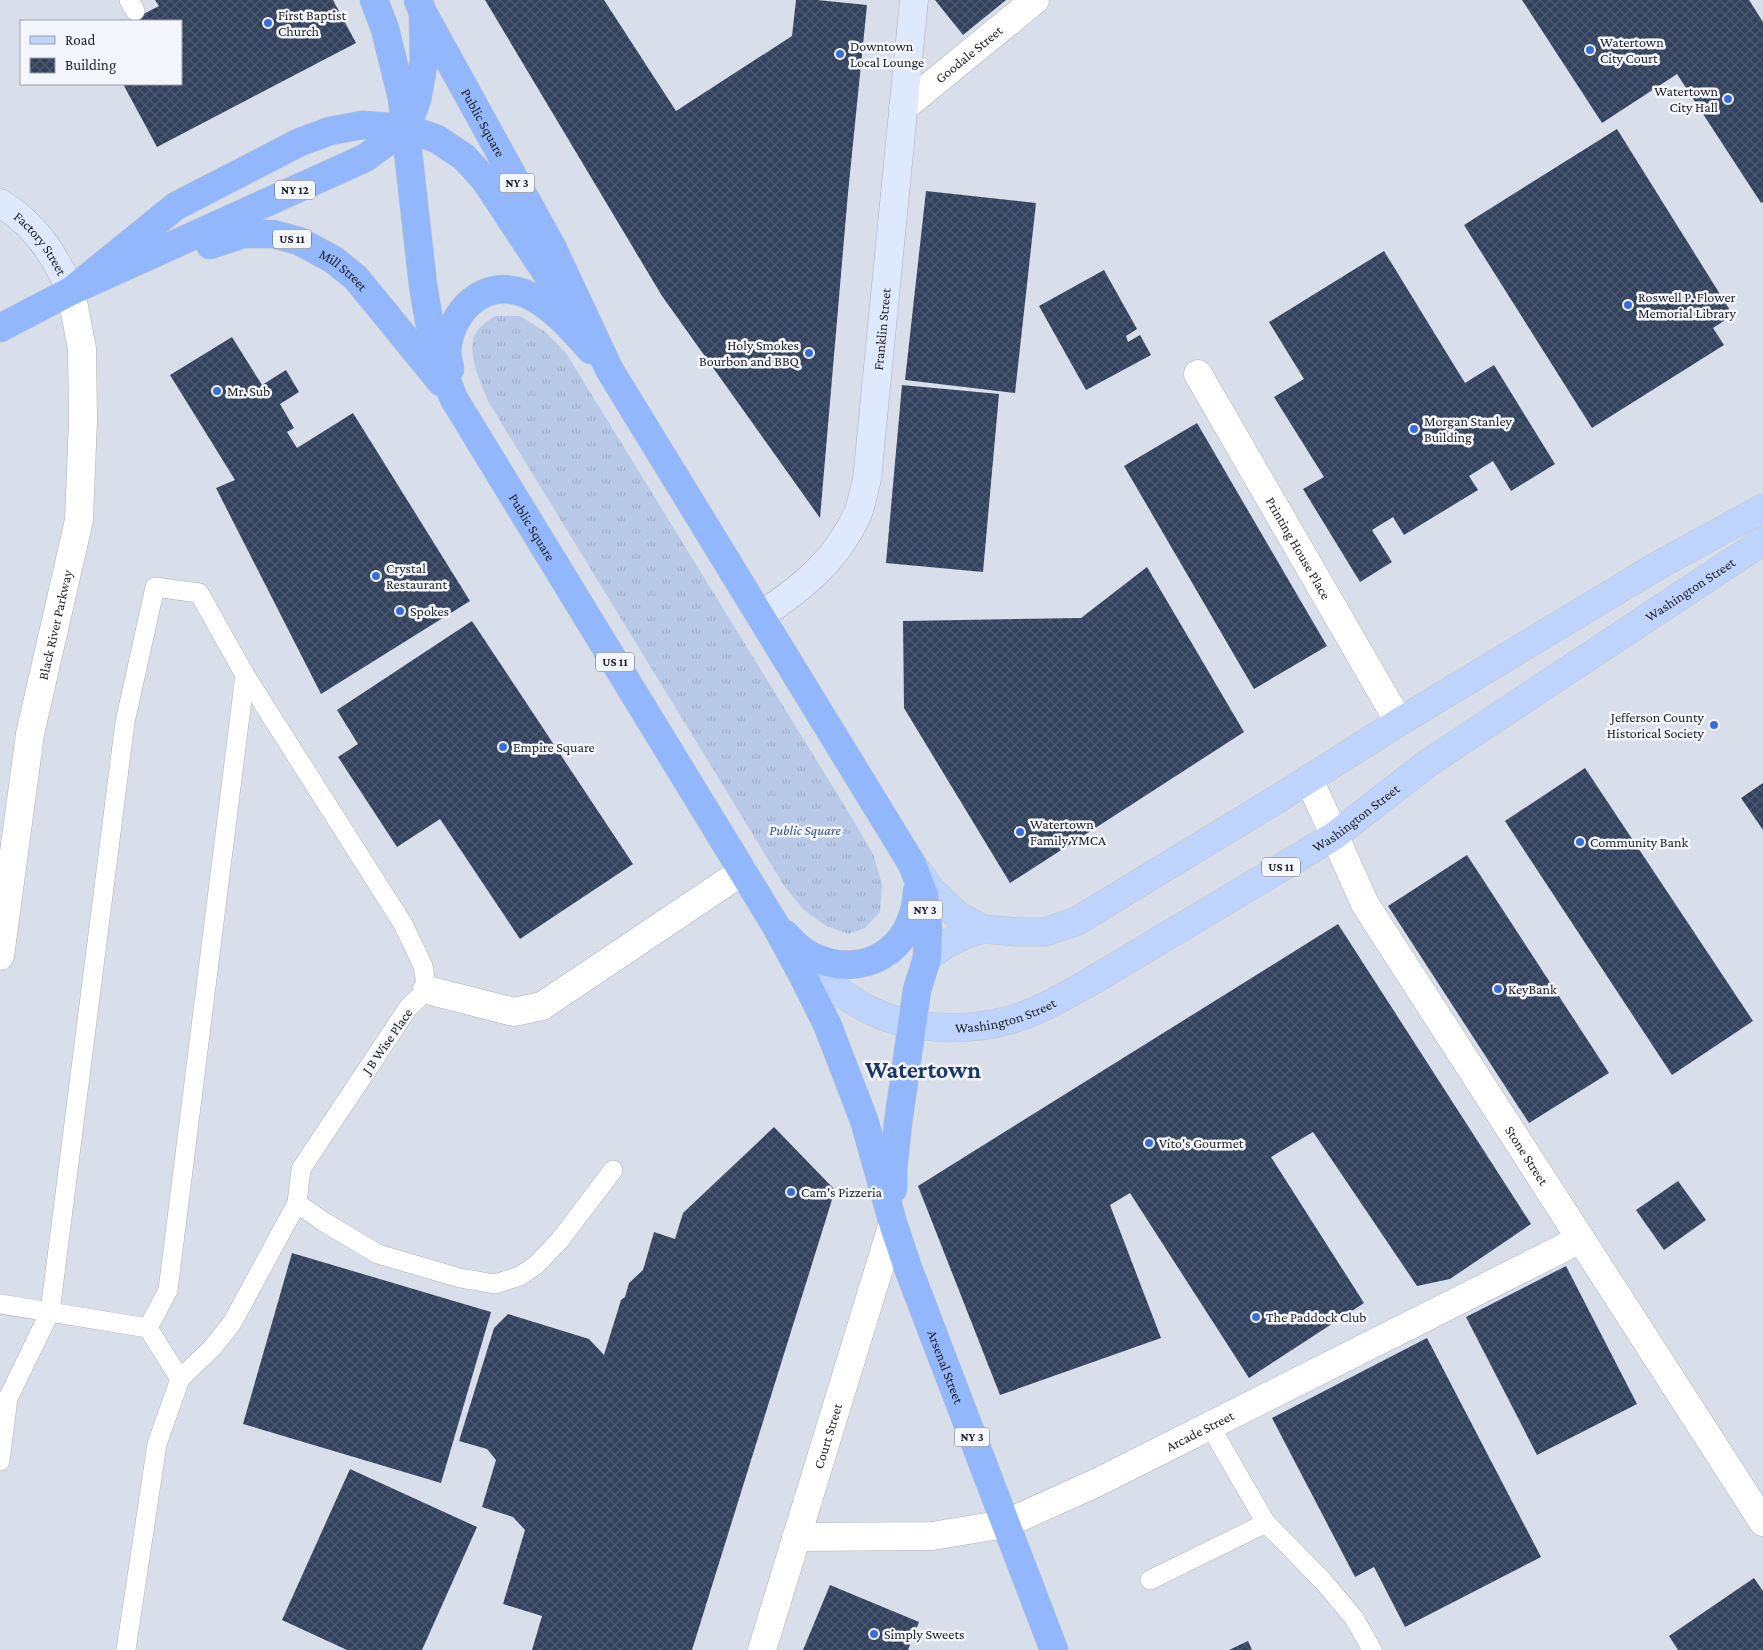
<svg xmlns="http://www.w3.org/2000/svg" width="1763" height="1650" viewBox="0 0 1763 1650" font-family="'Crimson Pro',serif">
  <defs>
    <pattern id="grass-tufts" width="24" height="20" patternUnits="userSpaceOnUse" patternTransform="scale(1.25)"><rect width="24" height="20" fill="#b9cae8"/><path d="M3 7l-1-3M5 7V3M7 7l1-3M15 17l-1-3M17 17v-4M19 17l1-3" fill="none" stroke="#9fadc7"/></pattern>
    <pattern id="building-cross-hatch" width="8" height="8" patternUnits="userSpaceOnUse" patternTransform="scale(1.25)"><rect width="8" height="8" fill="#32415d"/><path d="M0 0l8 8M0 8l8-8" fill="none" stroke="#4e5a70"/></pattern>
  </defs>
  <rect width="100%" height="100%" fill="#e6e9ef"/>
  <path fill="#d8dfeb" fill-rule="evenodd" d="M 0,0 L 1763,0 L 1763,1650 L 0,1650 ZM 21,21 L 181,21 L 181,84 L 21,84 Z"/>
  <path fill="url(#grass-tufts)" d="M 495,316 L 520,316 L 544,331 L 566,353 L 852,818 L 873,854 L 882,884 L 880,912 L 865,928 L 849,934 L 826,926 L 804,910 L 785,887 L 488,401 C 481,383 464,349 477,331 C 481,325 490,320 495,316 Z"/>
  <g fill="url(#building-cross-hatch)">
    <polygon points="155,0 333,0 356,43 157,147 123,84 181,84 181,21 130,21 159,6"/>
    <polygon points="485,0 604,0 676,111 792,36 796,0 817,0 867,5 848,193 820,518 662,296"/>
    <polygon points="935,0 1006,0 963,35"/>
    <polygon points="1522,0 1749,0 1763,22 1763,202 1761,203 1677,74 1602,123"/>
    <polygon points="1617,129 1733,315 1713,328 1724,345 1592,428 1464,225"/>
    <polygon points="926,191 1036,203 1015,393 905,380"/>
    <polygon points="1384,251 1465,383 1494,365 1555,464 1511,491 1493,461 1469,476 1478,490 1404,535 1393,517 1372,530 1392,562 1360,582 1303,489 1324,477 1274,397 1304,379 1269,322"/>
    <polygon points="1104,270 1137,329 1126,336 1128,342 1140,335 1151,355 1086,390 1039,306"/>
    <polygon points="232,337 262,385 286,370 299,392 280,404 294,428 287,432 297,448 353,413 470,601 321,694 216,488 235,480 170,375"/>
    <polygon points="902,385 999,394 983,572 886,563"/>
    <polygon points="1197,423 1327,646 1254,689 1124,466"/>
    <polygon points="1147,567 1244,732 1010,883 904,708 903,621 1081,618"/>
    <polygon points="472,621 633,864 520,939 440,819 397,847 338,757 358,744 337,710"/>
    <polygon points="1585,768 1753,1021 1672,1075 1505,821"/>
    <polygon points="1763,783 1763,830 1741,798"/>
    <polygon points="1467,855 1609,1073 1529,1123 1388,906"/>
    <polygon points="1338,924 1531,1224 1450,1279 1417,1286 1313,1132 1271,1157 1364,1303 1249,1378 1130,1193 1110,1205 1161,1338 1000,1395 918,1186"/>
    <polygon points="774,1127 835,1190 692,1650 532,1650 542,1616 503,1604 525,1530 513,1517 482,1507 496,1460 487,1449 459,1441 494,1328 508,1314 589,1339 604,1355 621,1300 625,1297 629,1283 643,1270 654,1232 675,1239 683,1213"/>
    <polygon points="1678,1181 1706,1220 1664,1250 1636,1210"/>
    <polygon points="292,1253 491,1312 441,1483 243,1424"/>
    <polygon points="1566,1266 1637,1404 1537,1455 1466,1317"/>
    <polygon points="1427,1338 1541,1557 1405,1627 1374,1567 1355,1577 1272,1418"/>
    <polygon points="350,1469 477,1527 422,1650 347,1650 282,1620"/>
    <polygon points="1754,1578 1763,1591 1763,1650 1678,1650 1669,1636"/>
    <polygon points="830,1585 919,1622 908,1650 803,1650"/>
    <polygon points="1248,1641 1252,1650 1229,1650"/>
  </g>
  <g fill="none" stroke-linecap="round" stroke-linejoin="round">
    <g stroke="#acafb5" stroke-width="20">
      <g id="lane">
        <polyline points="129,0 135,11"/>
        <polyline points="297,1203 324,1222 378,1254 460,1278 495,1284 520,1276 536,1265 560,1240 613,1170"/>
        <polyline points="0,1304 148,1328 180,1379"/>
        <polyline points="148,1328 168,1290 245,675"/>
        <polyline points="0,1461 8,1398 50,1312 125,722 155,587 199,593 245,675 403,924 423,966 427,990 408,1008 301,1169 297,1203 232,1323 213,1347 180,1379 157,1444 126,1650"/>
        <polyline points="1266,1523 1323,1581 1354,1618 1372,1650"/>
        <polyline points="1150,1580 1266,1523 1210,1426"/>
      </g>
    </g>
    <g stroke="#acafb5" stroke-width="29">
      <g id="street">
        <path id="s1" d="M 903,108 L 1035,0"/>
        <path id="s2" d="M 1198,374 L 1399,722"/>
        <path id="s3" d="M 1309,779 L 1365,904 L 1763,1522"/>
        <path id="s4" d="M 0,956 L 30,734 L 79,520 L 83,420 L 82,349 L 71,291"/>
        <polyline points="427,990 514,1012 542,1006 743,871"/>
        <path id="s5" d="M 796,1537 L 932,1536 L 1005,1524 L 1098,1482 L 1581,1239"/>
        <path id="s6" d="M 762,1650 L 893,1223"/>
      </g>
    </g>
    <g stroke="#acafb5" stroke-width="29">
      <g id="secondary">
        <path id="s7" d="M 0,203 C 36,225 54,254 71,291"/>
        <path id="s8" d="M 760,616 C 802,588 837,560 858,513 C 862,502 864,490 867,479 L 914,0"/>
      </g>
    </g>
    <g stroke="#c4c5c6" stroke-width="29">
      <g id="primary">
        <polyline points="916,869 932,891 957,915 984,929 1017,932 1045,932 1077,921 1271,803 1399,722 1657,566 1763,508"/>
        <path id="s9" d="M 793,947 C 816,976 848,1002 883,1016 C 924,1032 981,1031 1022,1016 C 1046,1008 1068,994 1090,982 L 1334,836 L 1428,763 L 1763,541"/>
        <path d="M 927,958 C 946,943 960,935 984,929"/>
      </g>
    </g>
    <g stroke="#c4c5c6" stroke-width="29">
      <g id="highway">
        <path id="s10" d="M 374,0 L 385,29 L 402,98 L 423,285 L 429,321 L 440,364 L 454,399 L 776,926 L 802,974 L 827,1024 L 864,1120 L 893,1223 L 908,1268 L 1054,1650"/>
        <path id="s11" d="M 418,0 L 423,13 L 552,247 L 609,369 L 912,864 L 924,895 L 928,928 L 927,958 L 917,990 L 898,1123 L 893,1170 L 893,1189"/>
        <path id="s12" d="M 210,245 L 243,234 L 273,234 L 299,241 L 334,260 L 356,278 L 441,382"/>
        <polyline points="71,291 176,206 300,142 330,131 362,125 406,128 437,139 464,157 485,180 555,286"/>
        <polyline points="0,328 71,291 365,158 406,128 417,100 424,61 423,18"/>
        <path d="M 450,369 C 449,363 447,356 447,350 C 451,311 483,278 524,293 C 552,305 571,328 591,350"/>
        <path d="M 785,934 C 792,942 802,951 811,956 C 864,981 914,950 917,892"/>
      </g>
    </g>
    <use href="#lane" stroke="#fff" stroke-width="19"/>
    <use href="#street" stroke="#fff" stroke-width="28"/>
    <use href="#secondary" stroke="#dee9fe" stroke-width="28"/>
    <use href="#primary" stroke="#bed4fd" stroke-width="28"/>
    <use href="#highway" stroke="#92b7fc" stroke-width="28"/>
  </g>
  <g fill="#386cdc" stroke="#f3f6fc" stroke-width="2">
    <circle cx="268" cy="23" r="5"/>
    <circle cx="1590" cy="50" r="5"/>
    <circle cx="840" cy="54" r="5"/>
    <circle cx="1728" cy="99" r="5"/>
    <circle cx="1628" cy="305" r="5"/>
    <circle cx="809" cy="353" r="5"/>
    <circle cx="217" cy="391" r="5"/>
    <circle cx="1414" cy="429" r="5"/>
    <circle cx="376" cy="576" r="5"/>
    <circle cx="400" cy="611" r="5"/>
    <circle cx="1714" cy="725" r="5"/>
    <circle cx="503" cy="747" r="5"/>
    <circle cx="1020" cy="832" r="5"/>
    <circle cx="1580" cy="842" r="5"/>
    <circle cx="1498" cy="989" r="5"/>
    <circle cx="1149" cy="1143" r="5"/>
    <circle cx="791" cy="1192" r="5"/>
    <circle cx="1256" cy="1317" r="5"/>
    <circle cx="874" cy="1634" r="5"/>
  </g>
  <g text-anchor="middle" stroke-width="5" stroke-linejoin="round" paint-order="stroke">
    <g fill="#f3f6fc" stroke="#5e6063" stroke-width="1">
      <rect x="499.5" y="173.5" width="35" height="19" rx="4"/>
      <rect x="275" y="180.5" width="40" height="19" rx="4"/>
      <rect x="273" y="229.5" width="38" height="19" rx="4"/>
      <rect x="596" y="652.5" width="38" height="19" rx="4"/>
      <rect x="1262" y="857.5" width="38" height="19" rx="4"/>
      <rect x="907.5" y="900.5" width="35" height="19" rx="4"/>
      <rect x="954.5" y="1427.5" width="35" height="19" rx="4"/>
    </g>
    <g font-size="12" font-weight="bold" fill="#1e1f22">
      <text x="517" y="187">NY 3</text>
      <text x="295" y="194">NY 12</text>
      <text x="292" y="243">US 11</text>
      <text x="615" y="666">US 11</text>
      <text x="1281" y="871">US 11</text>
      <text x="925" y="914">NY 3</text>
      <text x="972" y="1441">NY 3</text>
    </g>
    <g font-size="14" fill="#1e1f22" stroke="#f3f6fc" text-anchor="start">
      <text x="278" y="20">First Baptist<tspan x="278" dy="16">Church</tspan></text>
      <text x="1600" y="47">Watertown<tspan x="1600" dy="16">City Court</tspan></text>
      <text x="850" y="51">Downtown<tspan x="850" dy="16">Local Lounge</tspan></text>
      <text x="1718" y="96" text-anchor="end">Watertown<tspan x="1718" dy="16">City Hall</tspan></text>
      <text x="1638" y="302">Roswell P. Flower<tspan x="1638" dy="16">Memorial Library</tspan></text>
      <text x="799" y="350" text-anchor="end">Holy Smokes<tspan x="799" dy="16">Bourbon and BBQ</tspan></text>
      <text x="227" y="396">Mr. Sub</text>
      <text x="1424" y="426">Morgan Stanley<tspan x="1424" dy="16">Building</tspan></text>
      <text x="386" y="573">Crystal<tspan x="386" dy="16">Restaurant</tspan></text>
      <text x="410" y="616">Spokes</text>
      <text x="1704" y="722" text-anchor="end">Jefferson County<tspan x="1704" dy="16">Historical Society</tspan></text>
      <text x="513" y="752">Empire Square</text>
      <text x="1030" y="829">Watertown<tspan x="1030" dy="16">Family YMCA</tspan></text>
      <text x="1590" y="847">Community Bank</text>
      <text x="1508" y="994">KeyBank</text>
      <text x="1159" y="1148">Vito's Gourmet</text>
      <text x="801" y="1197">Cam's Pizzeria</text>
      <text x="1266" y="1322">The Paddock Club</text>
      <text x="884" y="1639">Simply Sweets</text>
    </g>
    <g font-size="14" fill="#1e1f22" stroke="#f3f6fc">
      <text dy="5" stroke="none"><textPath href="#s1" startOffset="85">Goodale Street</textPath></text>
      <text dy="5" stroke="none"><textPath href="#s11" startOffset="139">Public Square</textPath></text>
      <text dy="5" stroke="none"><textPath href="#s7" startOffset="58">Factory Street</textPath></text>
      <text dy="5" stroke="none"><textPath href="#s12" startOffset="145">Mill Street</textPath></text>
      <text dy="5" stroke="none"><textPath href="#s8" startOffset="330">Franklin Street</textPath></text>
      <text dy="5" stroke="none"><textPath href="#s10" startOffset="559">Public Square</textPath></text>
      <text dy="5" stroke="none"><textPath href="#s2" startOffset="201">Printing House Place</textPath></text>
      <text dy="5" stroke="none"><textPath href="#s9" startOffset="1050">Washington Street</textPath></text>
      <text dy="5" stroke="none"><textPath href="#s4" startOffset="336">Black River Parkway</textPath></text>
      <text dy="5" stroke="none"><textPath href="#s9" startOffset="645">Washington Street</textPath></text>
      <text dy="5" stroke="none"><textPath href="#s9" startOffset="240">Washington Street</textPath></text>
      <text transform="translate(387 1041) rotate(-55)" y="5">J B Wise Place</text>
      <text dy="5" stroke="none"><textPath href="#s3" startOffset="436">Stone Street</textPath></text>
      <text dy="5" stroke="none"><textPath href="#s10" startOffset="1500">Arsenal Street</textPath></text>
      <text dy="5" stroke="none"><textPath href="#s5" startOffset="426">Arcade Street</textPath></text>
      <text dy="5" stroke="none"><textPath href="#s6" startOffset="224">Court Street</textPath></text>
    </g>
    <g font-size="14" font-style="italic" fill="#384f7e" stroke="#f3f6fc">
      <text x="805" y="835">Public Square</text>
    </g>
    <g font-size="24" font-weight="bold" fill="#1c366c" stroke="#f3f6fc">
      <text x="923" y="1078">Watertown</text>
    </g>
  </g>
  <rect x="20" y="20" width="162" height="65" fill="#f3f6fc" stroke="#9ea0a5"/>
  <rect x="30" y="36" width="25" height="8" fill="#bed4fd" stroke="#9ea0a5"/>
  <text x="65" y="45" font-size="15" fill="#1e1f22">Road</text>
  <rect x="30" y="58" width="25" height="15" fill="url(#building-cross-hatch)" stroke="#9ea0a5"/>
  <text x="65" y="70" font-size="15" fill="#1e1f22">Building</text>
</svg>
